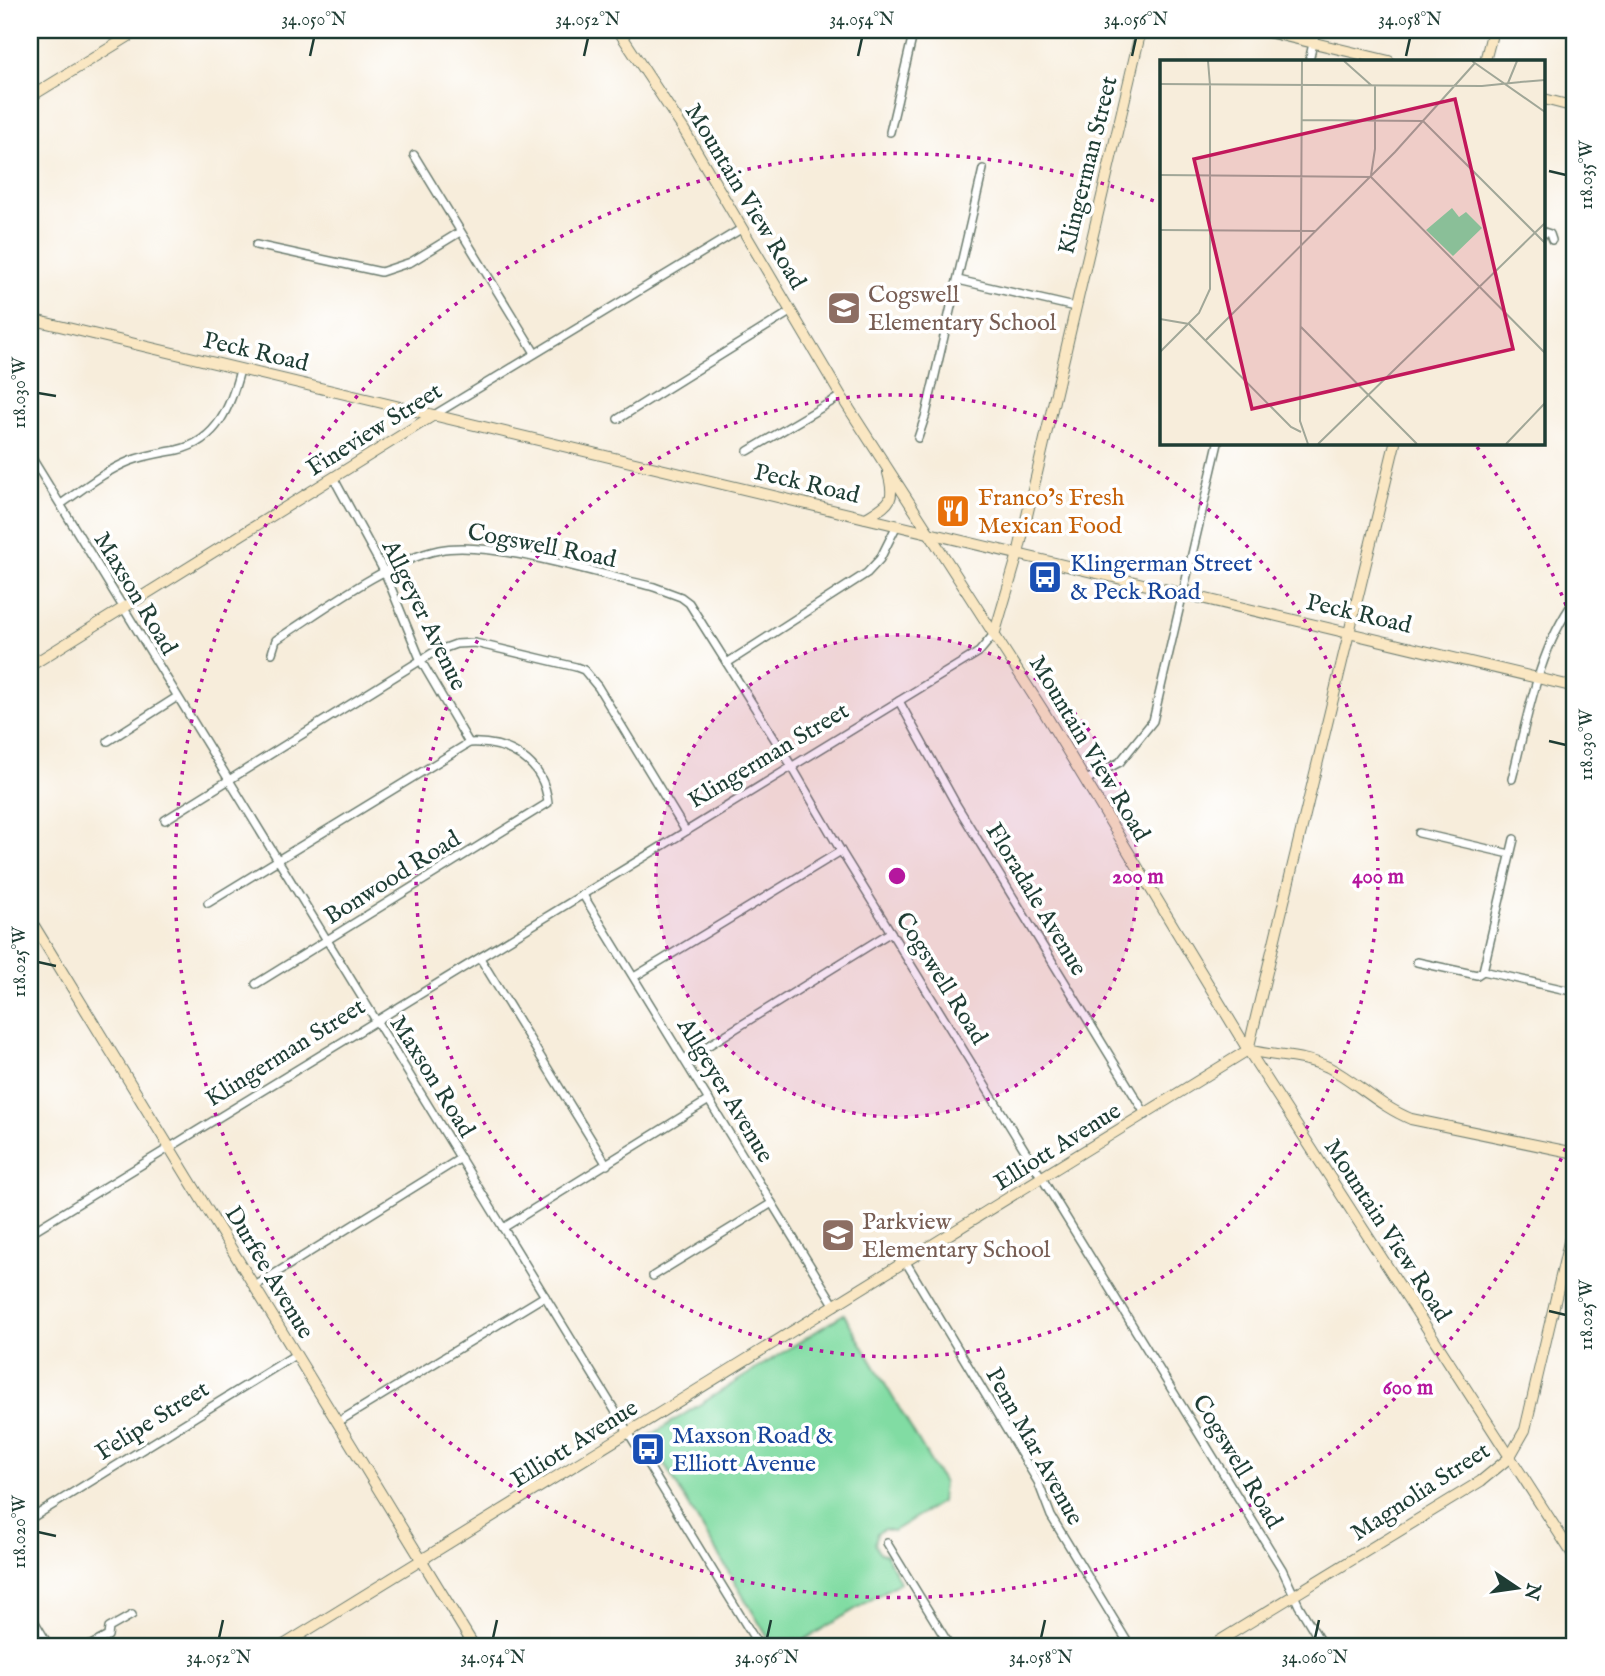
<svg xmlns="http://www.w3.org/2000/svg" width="1605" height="1676" viewBox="0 0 1605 1676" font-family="'IM FELL English',serif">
  <rect width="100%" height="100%" fill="#fff"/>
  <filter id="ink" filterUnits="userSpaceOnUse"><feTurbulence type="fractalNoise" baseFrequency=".0143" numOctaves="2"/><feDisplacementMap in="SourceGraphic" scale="14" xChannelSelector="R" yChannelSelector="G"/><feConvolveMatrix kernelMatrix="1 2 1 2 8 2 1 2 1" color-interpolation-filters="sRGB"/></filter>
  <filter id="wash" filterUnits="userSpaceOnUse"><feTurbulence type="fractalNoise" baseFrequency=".00686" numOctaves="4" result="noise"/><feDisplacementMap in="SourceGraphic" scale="28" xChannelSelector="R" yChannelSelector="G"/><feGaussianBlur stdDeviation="1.57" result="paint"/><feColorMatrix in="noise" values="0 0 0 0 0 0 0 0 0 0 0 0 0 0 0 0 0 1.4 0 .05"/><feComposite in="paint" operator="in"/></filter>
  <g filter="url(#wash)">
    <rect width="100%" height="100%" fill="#f7eddb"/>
    <polygon fill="#81dca3" stroke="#508c6c" stroke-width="2" points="844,1314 943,1483 941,1502 893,1531 884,1529 877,1533 875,1545 880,1553 886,1554 900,1582 794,1646 773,1646 648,1437"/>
  </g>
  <g filter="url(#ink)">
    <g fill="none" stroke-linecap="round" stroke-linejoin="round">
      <g stroke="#6b7b6e" stroke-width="10">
        <g id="street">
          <polyline points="1309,61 1316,30"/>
          <polyline points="890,132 914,30"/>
          <polyline points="414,155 535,353"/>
          <polyline points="1544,232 1550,234 1552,240"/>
          <polyline points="256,245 381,272 411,262 460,232"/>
          <polyline points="958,280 1075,307"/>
          <polyline points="434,415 741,229"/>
          <polyline points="618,419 790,312"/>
          <polyline points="918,438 926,414 983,169"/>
          <polyline points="748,451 841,396"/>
          <polyline points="30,455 759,1646"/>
          <path d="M 61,504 C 83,489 105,471 130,461 C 146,455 161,453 177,450 C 218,441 231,405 240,370"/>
          <path d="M 272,653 L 276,640 C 320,612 389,560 439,550 C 489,539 601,575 654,587 L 681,597 L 689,603 L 791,765 L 841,851 L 1282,1569 L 1299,1606 L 1323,1646"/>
          <polyline points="727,663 867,573 880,559 897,525"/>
          <polyline points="899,701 956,804 1146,1115"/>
          <polyline points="108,741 177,697"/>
          <path d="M 1512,779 C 1527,720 1538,650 1575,600"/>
          <polyline points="1086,780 1120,762 1153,721 1218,443"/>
          <polyline points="165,820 434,652 456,644 475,643 576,667 584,670 598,687 685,830"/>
          <polyline points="1419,833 1510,854"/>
          <polyline points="583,895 835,1306"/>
          <polyline points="208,903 469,743"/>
          <polyline points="480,958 607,1165"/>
          <polyline points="1417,962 1477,975 1483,971 1575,992"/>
          <polyline points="1483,971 1514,839"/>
          <polyline points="634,977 841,851"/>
          <path d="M 256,984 L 548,803 C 544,761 508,741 469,743 L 421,661 L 385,573 L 334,479"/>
          <polyline points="685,1060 891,932"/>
          <polyline points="503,1228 709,1100"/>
          <polyline points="30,1233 979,652 995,633"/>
          <polyline points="907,1264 1038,1482 1051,1516 1130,1646"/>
          <polyline points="653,1276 772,1203"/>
          <polyline points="255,1286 461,1158"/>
          <polyline points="338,1422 545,1296"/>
          <polyline points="30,1519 295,1355"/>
          <polyline points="887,1543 950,1646"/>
          <polyline points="30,1614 49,1646"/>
          <polyline points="89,1646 108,1636 109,1628 132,1615"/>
        </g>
      </g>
      <g stroke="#6b7b6e" stroke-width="12">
        <g id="secondary">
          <polyline points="618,30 684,130 841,396 1044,712 1248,1050 1575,1558"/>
          <polyline points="1260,30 1389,61"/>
          <polyline points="1485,61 1493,30"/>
          <polyline points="30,97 139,30"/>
          <polyline points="1544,99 1575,107"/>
          <polyline points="30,319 1575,687"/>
          <path d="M 866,518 C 890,503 896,502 888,473"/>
          <polyline points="995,632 1018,554 1141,30"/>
          <polyline points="30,666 434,415"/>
          <polyline points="30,919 474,1646"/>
          <path d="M 1248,1050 C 1275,1057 1302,1055 1328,1067 C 1357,1082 1379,1106 1411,1119 L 1575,1153"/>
          <polyline points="282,1646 1248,1050 1395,443"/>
          <polyline points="1211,1646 1481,1481 1509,1458 1525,1430 1575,1216"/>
        </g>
      </g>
      <use href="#street" stroke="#fff" stroke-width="7"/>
      <use href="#secondary" stroke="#fae7c3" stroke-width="10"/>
    </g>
  </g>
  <path fill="none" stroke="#1f3d34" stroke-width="2.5" d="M 310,56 L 314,38M 584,56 L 588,38M 858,56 L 862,38M 1132,56 L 1136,38M 1406,56 L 1410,38M 1549,171 L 1566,175M 38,393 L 56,396M 1549,741 L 1566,745M 38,962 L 56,966M 1549,1311 L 1566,1315M 38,1532 L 56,1536M 219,1638 L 223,1620M 493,1638 L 497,1620M 767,1638 L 771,1620M 1041,1638 L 1045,1620M 1315,1638 L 1319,1620"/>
  <circle cx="897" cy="876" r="241" fill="#b5179e" fill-opacity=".12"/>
  <g fill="none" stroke="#b5179e" stroke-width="3.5" stroke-dasharray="3.5 7">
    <circle cx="897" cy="876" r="241"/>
    <circle cx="897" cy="876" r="481"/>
    <path d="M1573 1129A722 722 0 1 1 1162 204M1477 447A722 722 0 0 1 1573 623"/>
  </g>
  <defs>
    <g id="school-square" transform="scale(1.75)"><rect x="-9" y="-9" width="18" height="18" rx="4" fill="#8d6e63" stroke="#fff"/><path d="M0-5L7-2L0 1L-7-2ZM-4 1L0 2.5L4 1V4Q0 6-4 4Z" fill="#fff"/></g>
    <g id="restaurant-square" transform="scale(1.75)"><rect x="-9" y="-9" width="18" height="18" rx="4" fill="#e8710a" stroke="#fff"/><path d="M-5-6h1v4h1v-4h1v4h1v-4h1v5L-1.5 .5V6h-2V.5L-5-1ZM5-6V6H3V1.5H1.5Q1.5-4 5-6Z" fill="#fff"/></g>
    <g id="bus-square" transform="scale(1.75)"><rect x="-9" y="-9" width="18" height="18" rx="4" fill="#1a4fb4" stroke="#fff"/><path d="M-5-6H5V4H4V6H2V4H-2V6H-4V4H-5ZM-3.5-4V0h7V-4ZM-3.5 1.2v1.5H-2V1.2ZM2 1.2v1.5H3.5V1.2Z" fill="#fff"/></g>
  </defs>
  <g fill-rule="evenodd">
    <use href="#school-square" x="844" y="308"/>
    <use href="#restaurant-square" x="953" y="511"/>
    <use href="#bus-square" x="1045" y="577"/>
    <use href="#school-square" x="838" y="1235"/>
    <use href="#bus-square" x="648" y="1449"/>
  </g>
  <g text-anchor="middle" stroke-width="7" stroke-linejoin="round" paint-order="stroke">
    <g font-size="24" fill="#1f3d34" stroke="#fff">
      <text transform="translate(1087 165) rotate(-76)" y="8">Klingerman Street</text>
      <text transform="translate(746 196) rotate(59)" y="8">Mountain View Road</text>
      <text transform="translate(256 351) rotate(13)" y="8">Peck Road</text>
      <text transform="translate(374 429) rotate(-32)" y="8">Fineview Street</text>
      <text transform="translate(807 483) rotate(13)" y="8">Peck Road</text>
      <text transform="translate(542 545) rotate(11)" y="8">Cogswell Road</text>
      <text transform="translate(136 593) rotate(59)" y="8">Maxson Road</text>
      <text transform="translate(1359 613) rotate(13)" y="8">Peck Road</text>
      <text transform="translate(425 615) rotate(64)" y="8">Allgeyer Avenue</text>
      <text transform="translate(1090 748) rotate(59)" y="8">Mountain View Road</text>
      <text transform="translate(768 755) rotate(-31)" y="8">Klingerman Street</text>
      <text transform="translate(392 877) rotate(-32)" y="8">Bonwood Road</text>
      <text transform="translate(1037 899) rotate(59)" y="8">Floradale Avenue</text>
      <text transform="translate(942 978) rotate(58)" y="8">Cogswell Road</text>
      <text transform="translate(285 1052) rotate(-32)" y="8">Klingerman Street</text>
      <text transform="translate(433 1076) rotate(58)" y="8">Maxson Road</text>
      <text transform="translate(726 1090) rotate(59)" y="8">Allgeyer Avenue</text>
      <text transform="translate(1057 1146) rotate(-32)" y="8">Elliott Avenue</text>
      <text transform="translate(1388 1230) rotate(57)" y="8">Mountain View Road</text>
      <text transform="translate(270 1272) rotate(59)" y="8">Durfee Avenue</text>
      <text transform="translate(152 1420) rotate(-32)" y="8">Felipe Street</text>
      <text transform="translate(574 1443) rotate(-32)" y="8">Elliott Avenue</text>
      <text transform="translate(1035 1446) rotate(61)" y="8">Penn Mar Avenue</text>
      <text transform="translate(1238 1461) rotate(59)" y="8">Cogswell Road</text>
      <text transform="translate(1420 1491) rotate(-33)" y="8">Magnolia Street</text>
    </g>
    <g font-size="24" fill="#785e54" stroke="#fff" text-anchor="start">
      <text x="868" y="302">Cogswell<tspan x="868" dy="28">Elementary School</tspan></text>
      <text x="862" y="1229">Parkview<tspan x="862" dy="28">Elementary School</tspan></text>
    </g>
    <g font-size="24" fill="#c56008" stroke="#fff" text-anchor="start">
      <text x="978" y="505">Franco’s Fresh<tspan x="978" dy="28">Mexican Food</tspan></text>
    </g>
    <g font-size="24" fill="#164399" stroke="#fff" text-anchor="start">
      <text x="1070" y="571">Klingerman Street<tspan x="1070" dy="28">&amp; Peck Road</tspan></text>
      <text x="672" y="1443">Maxson Road &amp;<tspan x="672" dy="28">Elliott Avenue</tspan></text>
    </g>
  </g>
  <g transform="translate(1160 60)">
    <rect width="385" height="385" fill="#f7eddb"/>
    <path d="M 292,148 L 299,157 L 306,152 L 322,168 L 293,196 L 266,170 Z" fill="#81dca3"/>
    <path fill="none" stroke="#a1a798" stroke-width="2" d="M 48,1 L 50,25M 142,1 L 140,361 L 148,384M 184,1 L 211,25M 312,1 L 385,52M 360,22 L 385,20M 348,23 L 357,1M 0,24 L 322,26 L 361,22M 142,60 L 263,61 L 385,183M 0,115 L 211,117 L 385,293M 211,115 L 215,89 L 215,25M 0,170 L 155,171M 0,259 L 29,264 L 131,367 L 141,372M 141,267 L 257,384M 46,280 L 235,92 L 315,3M 0,292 L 39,253 L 50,229 L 50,25M 158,384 L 385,163M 346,384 L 385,343"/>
    <path fill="#c2185b" fill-opacity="0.15" stroke="#c2185b" stroke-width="3.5" d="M 295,39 L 353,289 L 92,349 L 34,99 Z"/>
    <rect width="385" height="385" fill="none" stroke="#1f3d34" stroke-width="3.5"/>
  </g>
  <circle cx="897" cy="876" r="10" fill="#b5179e" stroke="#fff" stroke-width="3.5"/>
  <g font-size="21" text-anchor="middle" font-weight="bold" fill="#b5179e" stroke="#fff" stroke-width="7" stroke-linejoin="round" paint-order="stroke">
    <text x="1138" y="883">200 m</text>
    <text x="1378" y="883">400 m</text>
    <text x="1408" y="1394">600 m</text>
  </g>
  <rect width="1605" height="1676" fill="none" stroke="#fff" stroke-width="77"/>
  <g transform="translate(1517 1588) rotate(103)" stroke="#ffffff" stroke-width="5" paint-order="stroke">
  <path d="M0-5L12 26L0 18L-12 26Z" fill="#1f3d34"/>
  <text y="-10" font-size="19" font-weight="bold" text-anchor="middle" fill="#1f3d34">N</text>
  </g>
  <rect x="38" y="38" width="1528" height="1600" fill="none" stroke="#1f3d34" stroke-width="2.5"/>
  <g font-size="18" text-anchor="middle" fill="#1f3d34">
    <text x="314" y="25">34.050°N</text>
    <text x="588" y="25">34.052°N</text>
    <text x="862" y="25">34.054°N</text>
    <text x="1136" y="25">34.056°N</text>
    <text x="1410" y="25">34.058°N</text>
    <text transform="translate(1586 175) rotate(-90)" y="6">118.035°W</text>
    <text transform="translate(19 393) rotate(-90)" y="6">118.030°W</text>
    <text transform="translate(1586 745) rotate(-90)" y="6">118.030°W</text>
    <text transform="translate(19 962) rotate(-90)" y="6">118.025°W</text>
    <text transform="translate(1586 1315) rotate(-90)" y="6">118.025°W</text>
    <text transform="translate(19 1532) rotate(-90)" y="6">118.020°W</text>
    <text x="219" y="1663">34.052°N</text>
    <text x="493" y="1663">34.054°N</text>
    <text x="767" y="1663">34.056°N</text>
    <text x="1041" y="1663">34.058°N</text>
    <text x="1315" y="1663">34.060°N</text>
  </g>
</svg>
